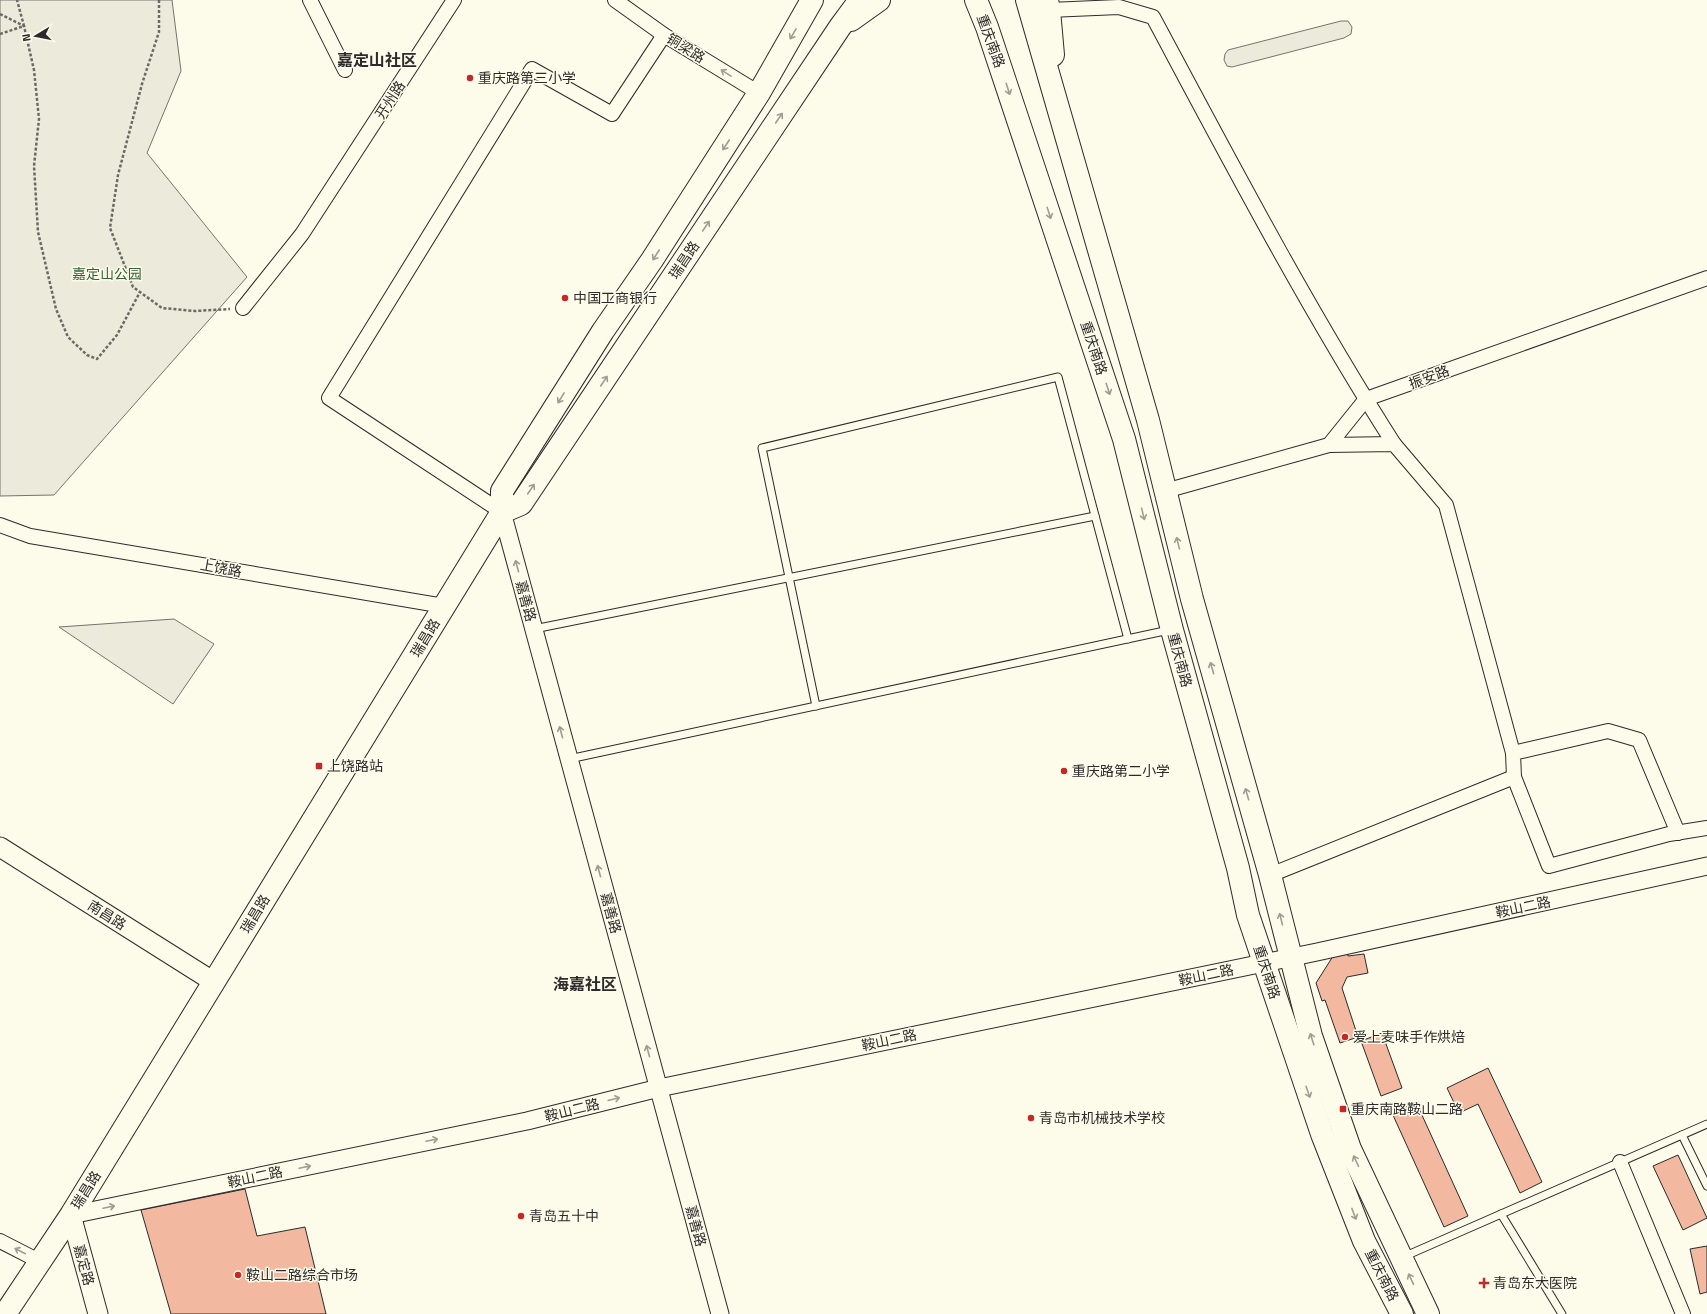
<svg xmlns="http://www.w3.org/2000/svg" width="1707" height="1314" viewBox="0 0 1707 1314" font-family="'Titillium Web','Noto Sans SC',sans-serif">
  <rect width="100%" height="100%" fill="#fdfbea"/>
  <g fill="#ecebdb" stroke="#74746e">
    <polygon points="0,0 172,0 181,71 147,153 247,277 54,495 0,496"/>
    <polygon points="1341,21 1348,21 1352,27 1351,34 1344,38 1232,67 1227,66 1224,60 1225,54 1228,50"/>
  </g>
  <polygon fill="#eceadb" stroke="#74746e" points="174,619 214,644 173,704 59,627"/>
  <g fill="#f2b8a0" stroke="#2b2b2b">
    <polygon points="1347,951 1348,956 1364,954 1368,973 1347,977 1342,988 1358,1037 1340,1043 1325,1000 1322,1001 1316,983 1335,953"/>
    <polygon points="1382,1033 1402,1088 1381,1096 1361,1041"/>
    <polygon points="1488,1068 1542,1182 1520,1193 1478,1104 1459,1113 1447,1088"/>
    <polygon points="1416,1102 1468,1216 1444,1227 1392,1113"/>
    <polygon points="1678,1155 1707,1218 1683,1230 1653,1166"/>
    <polygon points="245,1189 257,1236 305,1227 326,1314 171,1314 141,1210"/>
    <polygon points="1707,1246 1707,1292 1700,1294 1690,1249"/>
  </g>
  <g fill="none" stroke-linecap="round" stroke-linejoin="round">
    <g stroke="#2b2b2b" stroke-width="9">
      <g id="service">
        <polyline points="534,629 1095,516"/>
        <polyline points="816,706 762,448 1058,377 1128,639"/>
        <polyline points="569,759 1169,630"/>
        <polyline points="1682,1135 1707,1186"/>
        <polyline points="1501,1214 1562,1314"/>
        <polyline points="1403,1257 1707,1124"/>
      </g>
    </g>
    <g stroke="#2b2b2b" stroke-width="16">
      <g id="minor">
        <polyline points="310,0 345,70"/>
        <polyline points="615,0 664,35 759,93"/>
        <path d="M 1049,10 L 1119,7 L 1153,17 C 1230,161 1306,306 1394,444"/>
        <polyline points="243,308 302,234 454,0"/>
        <polyline points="1329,445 1394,444 1446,505 1513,753"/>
        <polyline points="1165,491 1329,445 1366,399 1707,278"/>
        <polyline points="502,512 329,398 532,69 612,114 664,35"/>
        <polyline points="0,525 30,536 444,606"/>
        <polyline points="1678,833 1639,740 1608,731 1513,753 1514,777 1549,866 1669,834 1707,828"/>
        <polyline points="1270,875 1514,777"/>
        <polyline points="1620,1162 1683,1314"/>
        <polyline points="0,1241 39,1261"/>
      </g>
    </g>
    <g stroke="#2b2b2b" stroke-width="19">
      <g id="tertiary">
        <polyline points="502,512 720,1314"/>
        <polyline points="71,1215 527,1121 659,1088 1317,952 1707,866"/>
      </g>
    </g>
    <g stroke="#2b2b2b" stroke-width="21">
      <g id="secondary">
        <polyline points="0,847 214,982"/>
        <polyline points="71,1215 98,1314"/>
      </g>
    </g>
    <g stroke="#2b2b2b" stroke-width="24">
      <g id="primary">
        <polyline points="976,0 987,27 1124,439 1172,630 1238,868 1248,915 1322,1134 1364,1241 1402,1314"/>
        <polyline points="1027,0 1148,420 1192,599 1270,875 1311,1036 1350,1149 1428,1314"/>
        <polyline points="1047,0 1049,10 1053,55"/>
        <polyline points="851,20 879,0"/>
        <polyline points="502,512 521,504 840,27 860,0"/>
        <polyline points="5,1314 71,1215 502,512 502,491 603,331 652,260 759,93 812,0"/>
      </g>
    </g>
    <g stroke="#6a6964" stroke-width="2.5" stroke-dasharray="3 2" stroke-linecap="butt">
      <polyline points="159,0 159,32 142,84 118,175 110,228 133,287 162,308 195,311 230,309"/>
      <polyline points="0,14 24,26 34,70 39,119 34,166 38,232 56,309 68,337 87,355 97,359 117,335 140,292"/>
      <polyline points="0,34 24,26 17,0"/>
    </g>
    <use href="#service" stroke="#fdfbea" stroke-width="7"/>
    <use href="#minor" stroke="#fdfbea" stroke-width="14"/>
    <use href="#tertiary" stroke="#fdfbea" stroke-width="17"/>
    <use href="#secondary" stroke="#fdfbea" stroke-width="19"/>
    <use href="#primary" stroke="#fdfbea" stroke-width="22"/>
  </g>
  <defs><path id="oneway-shaft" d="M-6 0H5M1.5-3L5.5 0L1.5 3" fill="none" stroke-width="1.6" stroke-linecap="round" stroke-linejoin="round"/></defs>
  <g stroke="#9e9d94">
    <use href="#oneway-shaft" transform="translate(793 34) rotate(120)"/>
    <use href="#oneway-shaft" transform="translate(726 73) rotate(-148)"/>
    <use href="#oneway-shaft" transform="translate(1008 89) rotate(72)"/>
    <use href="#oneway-shaft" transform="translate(779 118) rotate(-56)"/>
    <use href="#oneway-shaft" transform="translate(726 145) rotate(123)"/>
    <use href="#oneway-shaft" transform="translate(1049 213) rotate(72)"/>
    <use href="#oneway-shaft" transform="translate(706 226) rotate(-56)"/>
    <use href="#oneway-shaft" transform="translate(656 255) rotate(123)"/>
    <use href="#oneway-shaft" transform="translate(604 381) rotate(-56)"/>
    <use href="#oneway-shaft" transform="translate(1108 389) rotate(72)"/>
    <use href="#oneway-shaft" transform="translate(561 398) rotate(122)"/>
    <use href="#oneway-shaft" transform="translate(531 489) rotate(-56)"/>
    <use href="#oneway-shaft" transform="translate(1143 514) rotate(76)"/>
    <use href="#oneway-shaft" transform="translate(1178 543) rotate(-104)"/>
    <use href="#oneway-shaft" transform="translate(517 566) rotate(-105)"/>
    <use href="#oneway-shaft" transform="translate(1212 668) rotate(-106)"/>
    <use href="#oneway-shaft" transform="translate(561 732) rotate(-105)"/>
    <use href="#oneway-shaft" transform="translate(1247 794) rotate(-106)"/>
    <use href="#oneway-shaft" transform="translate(599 871) rotate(-105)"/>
    <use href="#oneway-shaft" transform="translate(1281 919) rotate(-104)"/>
    <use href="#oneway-shaft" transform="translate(1312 1039) rotate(-108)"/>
    <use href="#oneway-shaft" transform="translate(648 1051) rotate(-105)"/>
    <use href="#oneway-shaft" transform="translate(1308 1092) rotate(71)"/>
    <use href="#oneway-shaft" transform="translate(614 1099) rotate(-14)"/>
    <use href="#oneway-shaft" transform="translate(432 1140) rotate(-12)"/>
    <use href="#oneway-shaft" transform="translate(1356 1161) rotate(-115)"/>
    <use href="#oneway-shaft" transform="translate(305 1167) rotate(-12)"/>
    <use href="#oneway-shaft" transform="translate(109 1207) rotate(-12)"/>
    <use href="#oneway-shaft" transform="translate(1354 1214) rotate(69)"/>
    <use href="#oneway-shaft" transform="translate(20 1251) rotate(-153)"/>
    <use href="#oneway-shaft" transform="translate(1411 1279) rotate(-115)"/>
  </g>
  <g fill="#c62828" stroke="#fdfbea" stroke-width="1.5">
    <circle cx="470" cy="78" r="4"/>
    <circle cx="565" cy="298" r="4"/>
    <rect x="315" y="762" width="8" height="8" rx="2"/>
    <circle cx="1064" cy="771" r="4"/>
    <circle cx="1345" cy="1037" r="4"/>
    <rect x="1339" y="1105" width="8" height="8" rx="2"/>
    <circle cx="1031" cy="1118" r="4"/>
    <circle cx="521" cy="1216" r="4"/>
    <circle cx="238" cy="1275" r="4"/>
    <path d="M1482 1277h4v4h4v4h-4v4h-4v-4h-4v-4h4z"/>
  </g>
  <g text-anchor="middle" stroke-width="3" stroke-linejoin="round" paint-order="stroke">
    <g font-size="14" fill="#2b2b2b" stroke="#fdfbea">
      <text transform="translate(991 41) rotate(70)" y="5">重庆南路</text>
      <text transform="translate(686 48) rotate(32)" y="5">铜梁路</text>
      <text transform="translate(390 100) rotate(-57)" y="5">开州路</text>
      <text transform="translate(684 260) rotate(-56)" y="5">瑞昌路</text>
      <text transform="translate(1094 348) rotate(72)" y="5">重庆南路</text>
      <text transform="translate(1429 377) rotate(-20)" y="5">振安路</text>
      <text transform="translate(221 568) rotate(10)" y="5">上饶路</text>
      <text transform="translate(526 601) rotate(75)" y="5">嘉善路</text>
      <text transform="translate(425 638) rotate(-59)" y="5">瑞昌路</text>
      <text transform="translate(1180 660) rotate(75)" y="5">重庆南路</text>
      <text transform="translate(1523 907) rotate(-12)" y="5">鞍山二路</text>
      <text transform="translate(611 913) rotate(75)" y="5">嘉善路</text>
      <text transform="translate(255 914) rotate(-59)" y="5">瑞昌路</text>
      <text transform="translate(107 915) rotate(32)" y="5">南昌路</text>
      <text transform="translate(1267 972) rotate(72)" y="5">重庆南路</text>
      <text transform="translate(1206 975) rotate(-12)" y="5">鞍山二路</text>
      <text transform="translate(889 1040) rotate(-12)" y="5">鞍山二路</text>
      <text transform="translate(572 1110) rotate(-14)" y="5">鞍山二路</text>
      <text transform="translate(255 1177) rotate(-12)" y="5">鞍山二路</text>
      <text transform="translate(86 1190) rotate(-58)" y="5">瑞昌路</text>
      <text transform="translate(696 1226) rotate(75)" y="5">嘉善路</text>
      <text transform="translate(84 1265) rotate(75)" y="5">嘉定路</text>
      <text transform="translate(1382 1275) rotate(63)" y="5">重庆南路</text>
    </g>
    <g font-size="14" fill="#2b2b2b" stroke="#fdfbea" text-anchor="start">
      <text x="478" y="83">重庆路第三小学</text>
      <text x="573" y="303">中国工商银行</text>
      <text x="327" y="771">上饶路站</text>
      <text x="1072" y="776">重庆路第二小学</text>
      <text x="1353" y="1042">爱上麦味手作烘焙</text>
      <text x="1351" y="1114">重庆南路鞍山二路</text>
      <text x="1039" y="1123">青岛市机械技术学校</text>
      <text x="529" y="1221">青岛五十中</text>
      <text x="246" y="1280">鞍山二路综合市场</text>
      <text x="1493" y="1288">青岛东大医院</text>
    </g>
    <g font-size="14" fill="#34623c" stroke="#fdfbea">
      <text x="107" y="279">嘉定山公园</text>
    </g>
    <g font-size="16" font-weight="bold" fill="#2b2b2b" stroke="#fdfbea">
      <text x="377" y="66">嘉定山社区</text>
      <text x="585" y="990">海嘉社区</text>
    </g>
  </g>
  <g transform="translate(36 36) rotate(260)" stroke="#fdfbea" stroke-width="3" paint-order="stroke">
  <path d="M0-3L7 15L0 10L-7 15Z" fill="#2b2b2b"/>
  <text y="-6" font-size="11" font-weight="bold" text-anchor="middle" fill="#2b2b2b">N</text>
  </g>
</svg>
